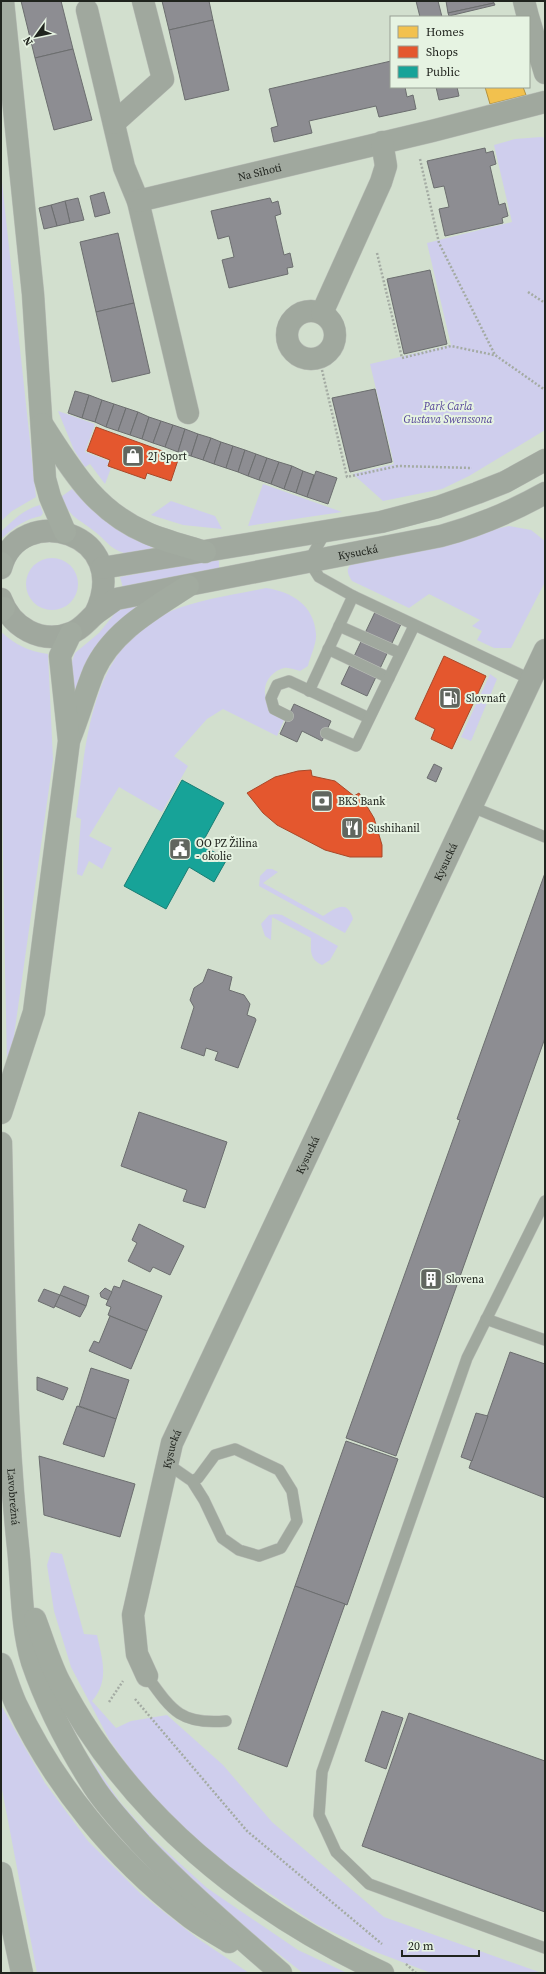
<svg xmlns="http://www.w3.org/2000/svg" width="546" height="1974" viewBox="0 0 546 1974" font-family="'Source Serif 4',serif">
  <rect width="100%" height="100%" fill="#dbe2d9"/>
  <path fill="#d2dfce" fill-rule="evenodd" d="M 1,1 L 545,1 L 545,1973 L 1,1973 ZM 391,17 L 529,17 L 529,87 L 391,87 Z"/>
  <g fill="#cfceed">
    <polygon points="541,137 545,138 545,430 469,476 442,489 383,501 353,474 394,464 370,364 451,345 427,243 512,222 494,145 515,139"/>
    <polygon points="1,173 36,497 12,511 1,521"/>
    <polygon points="58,411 95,424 85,452 109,461 107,467 111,468 105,484 90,464 85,467 74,450"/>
    <polygon points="263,484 342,512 248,526"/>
    <path d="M 72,489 L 91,509 L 114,527 L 157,550 C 148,551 133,556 124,553 C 110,549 105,539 94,531 C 79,519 69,517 61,497 Z"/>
    <polygon points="171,501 215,516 222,529 183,525 151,515"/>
    <path d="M 40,505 L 43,513 L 41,516 C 25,519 13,528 1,539 L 1,532 C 12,521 24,509 40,505 Z"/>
    <path d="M 509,526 L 531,530 L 545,541 L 545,582 L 511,648 L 494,648 L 477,640 L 482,631 L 472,626 L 480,620 L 429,594 L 409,608 L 352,581 C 347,573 345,568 354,562 Z"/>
    <circle cx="52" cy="584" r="26"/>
    <polygon points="215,559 219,561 219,568 123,588 120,577"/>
    <path d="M 266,588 C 292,592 314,605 316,634 C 317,643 310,657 308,666 L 300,671 C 295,670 289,667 284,668 C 271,671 260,686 267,700 C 271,706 280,712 285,718 L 277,736 L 223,709 L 207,719 L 174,756 L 188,766 L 162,812 L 119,787 L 89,836 L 112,848 L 102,869 L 89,861 L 82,876 L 77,874 L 81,819 L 76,817 C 87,741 89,648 169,612 C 199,599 234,595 266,588 Z"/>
    <polygon points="134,604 137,606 107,633 75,692 70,667 75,653 99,633 116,612"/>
    <path d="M 1,632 C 16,645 28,651 48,654 L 53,760 L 10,1064 L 7,1063 C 4,919 1,776 1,632 Z"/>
    <polygon points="490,674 497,679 471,741 461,737"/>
    <path d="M 267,869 L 272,869 L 278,872 L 263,883 L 323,916 C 335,909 347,898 353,919 L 345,933 L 259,886 L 260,876 Z"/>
    <path d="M 276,914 L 282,915 L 338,946 L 330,960 L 322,965 C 309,959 311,950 311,938 L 272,917 L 271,940 L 265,936 L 261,924 L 269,915 Z"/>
    <path d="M 51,1552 L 62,1554 L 84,1634 L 97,1635 C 102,1659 110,1680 92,1701 L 116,1728 L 131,1721 L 167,1715 L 223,1765 L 272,1822 L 384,1917 L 542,1973 L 431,1973 L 368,1949 L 316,1924 L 234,1870 L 187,1832 L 141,1784 L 110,1741 L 71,1667 L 54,1611 L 47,1565 Z"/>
    <polygon points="1,1705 45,1783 88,1841 141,1894 197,1938 249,1973 37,1973 1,1784"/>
    <polygon points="80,1748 90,1758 120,1802 154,1840 207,1888 298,1950 347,1973 303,1973 202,1894 114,1802"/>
  </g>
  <polygon fill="#f2c14e" stroke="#b39240" points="485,87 523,87 526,95 490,104"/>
  <g fill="#e4572e" stroke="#a94829">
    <polygon points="96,427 179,457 171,481 147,473 145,479 108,466 110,460 87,451"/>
    <polygon points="444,656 486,676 452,749 431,739 435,729 415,719"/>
    <polygon points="311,770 312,776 335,781 354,796 359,793 374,818 382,845 382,857 350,857 325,850 277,825 263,813 247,793 275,777 298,771"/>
  </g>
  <polygon fill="#17a398" stroke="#1a7d73" points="182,780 224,803 201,845 227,859 214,882 189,867 166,909 124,886"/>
  <g fill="#8d8d92" stroke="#6c6e6f">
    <polygon points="21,1 61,1 73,49 35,58"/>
    <polygon points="162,1 209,1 213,20 169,30"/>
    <polygon points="416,1 438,1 442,17 420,17"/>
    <polygon points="446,1 493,1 494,3 448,13"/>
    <polygon points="494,3 495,5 449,16 448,13"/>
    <polygon points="213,20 229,90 185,100 169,30"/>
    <polygon points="73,49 92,120 54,130 35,58"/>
    <polygon points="391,61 391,87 405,87 407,97 413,95 416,109 379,117 376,106 309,121 312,133 274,142 271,128 278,126 269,89"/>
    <polygon points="436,87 457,87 459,96 439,100"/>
    <polygon points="485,148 486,153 493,151 496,164 490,166 499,205 505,203 508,216 502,218 503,223 445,236 439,209 449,207 444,186 434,188 427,161"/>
    <polygon points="104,192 110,213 95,217 90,196"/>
    <polygon points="78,198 84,220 70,223 65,201"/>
    <polygon points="270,198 272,203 278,201 281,214 275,216 284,255 290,253 293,267 287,268 288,274 229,288 222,260 234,257 229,236 218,239 211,211"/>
    <polygon points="65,201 70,223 57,226 51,205"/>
    <polygon points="51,205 57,226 44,229 39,208"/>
    <polygon points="118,233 134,303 96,312 80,242"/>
    <polygon points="430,270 447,344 404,354 387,279"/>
    <polygon points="134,303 150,373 112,382 96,312"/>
    <polygon points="375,389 392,462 350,472 332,398"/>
    <polygon points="75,391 89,395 82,418 68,413"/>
    <polygon points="89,395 102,400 95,422 82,418"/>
    <polygon points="102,400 114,404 106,427 95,422"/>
    <polygon points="114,404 126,408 118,431 106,427"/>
    <polygon points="126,408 138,412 130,435 118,431"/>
    <polygon points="138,412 149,417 142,439 130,435"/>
    <polygon points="149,417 161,421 153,443 142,439"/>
    <polygon points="161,421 173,425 165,447 153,443"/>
    <polygon points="173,425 185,429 178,452 165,447"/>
    <polygon points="185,429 198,434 191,456 178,452"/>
    <polygon points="198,434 211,438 203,460 191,456"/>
    <polygon points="211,438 221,442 214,464 203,460"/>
    <polygon points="221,442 233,446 226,468 214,464"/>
    <polygon points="233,446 245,450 238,472 226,468"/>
    <polygon points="245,450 256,454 248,476 238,472"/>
    <polygon points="256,454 267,458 259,480 248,476"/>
    <polygon points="267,458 279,462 271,484 259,480"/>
    <polygon points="279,462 292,466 284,489 271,484"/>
    <polygon points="292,466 303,471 296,493 284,489"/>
    <polygon points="303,471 314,475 307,497 296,493"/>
    <polygon points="316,471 337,478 328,504 307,497"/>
    <polygon points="375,612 401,624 367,696 341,684"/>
    <polygon points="294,704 331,721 322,741 302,731 297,742 280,734"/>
    <polygon points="434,764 442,768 436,782 427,778"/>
    <polygon points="545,873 545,1038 396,1456 346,1438 460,1120 457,1119"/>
    <polygon points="208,969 232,977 229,990 244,995 250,1004 247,1015 255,1018 256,1020 238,1068 215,1060 218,1052 206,1048 204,1056 181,1048 194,1007 190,1000 194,988 203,982"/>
    <polygon points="139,1112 227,1142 205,1208 183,1201 187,1190 121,1166"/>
    <polygon points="139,1224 184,1246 170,1275 153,1267 150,1272 128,1261 137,1243 132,1240"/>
    <polygon points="123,1280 162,1296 147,1331 108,1315 111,1307 106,1305 114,1286 120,1288"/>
    <polygon points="64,1286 89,1296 86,1306 60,1295"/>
    <polygon points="105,1288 112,1292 108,1300 101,1297 100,1293"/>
    <polygon points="44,1289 60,1295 54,1308 38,1301"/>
    <polygon points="60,1295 86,1306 80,1317 55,1306"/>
    <polygon points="110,1316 147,1331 131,1369 89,1351 94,1341 99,1343"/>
    <polygon points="510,1352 545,1364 545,1498 469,1468"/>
    <polygon points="91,1368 129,1380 116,1419 79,1406"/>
    <polygon points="37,1377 68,1388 63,1400 37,1390"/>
    <polygon points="77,1406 116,1419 104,1457 63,1444"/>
    <polygon points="476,1413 488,1416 472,1461 461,1457"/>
    <polygon points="346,1441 398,1459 347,1605 295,1586"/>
    <polygon points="39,1456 135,1484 120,1537 44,1515"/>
    <polygon points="295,1586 345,1604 287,1767 238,1749"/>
    <polygon points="382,1711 403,1718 386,1769 365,1761"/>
    <polygon points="409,1713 545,1761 545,1912 362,1846"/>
  </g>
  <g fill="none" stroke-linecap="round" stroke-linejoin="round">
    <g stroke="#babfb8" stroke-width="12">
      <g id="lane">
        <polyline points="326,531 309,561 319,577 353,596 532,680"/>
        <polyline points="339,626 400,653"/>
        <polyline points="328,649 389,678"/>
        <polyline points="309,691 353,596"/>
        <polyline points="288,716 274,709 271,698 277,685 289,681 369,718"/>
        <polyline points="326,733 356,746 414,626"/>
        <polyline points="470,806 545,837"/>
        <polyline points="545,1201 467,1358 322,1772 319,1815 336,1852 369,1884 545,1948"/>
        <polyline points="486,1319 545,1340"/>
        <polyline points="169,1465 192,1481 204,1500 222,1538 239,1550 259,1556 281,1548 297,1521 292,1491 279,1470 235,1449 215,1455 198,1478 192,1481"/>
        <path d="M 147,1676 C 172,1711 181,1725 226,1721"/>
      </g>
    </g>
    <g stroke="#babfb8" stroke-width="23">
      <g id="street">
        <polyline points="524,1 528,17"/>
        <polyline points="87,10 124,167 138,201 188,413"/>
        <polyline points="529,20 545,73"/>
        <polyline points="114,123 163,79 143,1"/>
        <path id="s1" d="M 138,201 L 432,131 L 545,102"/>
        <circle cx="311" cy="335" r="24"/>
        <polyline points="322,313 381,182 386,166 382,142"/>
        <path d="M 1,568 C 19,500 135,532 95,614"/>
        <polyline points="102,568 381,522 438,507 477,493 505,482 545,460"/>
        <path id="s2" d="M 1,599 C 11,627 41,645 71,633 C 82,629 87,621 95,614 C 102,609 109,604 116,599 L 441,536 C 478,526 511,512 545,493"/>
        <path id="s3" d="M 147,1676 L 137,1654 L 133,1615 L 172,1443 L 545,650"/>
      </g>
    </g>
    <g stroke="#babfb8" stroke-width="23">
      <g id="primary">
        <polyline points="3,1 33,294 45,479 50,497 65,532"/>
        <path d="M 42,424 C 71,469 95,511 147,533 C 165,541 186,546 205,552"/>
        <polyline points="1,563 2,564"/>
        <polyline points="1,611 4,608"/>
        <path d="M 70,738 C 79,716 85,693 94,671 C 112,631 153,609 188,586"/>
        <polyline points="1,1113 34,1012 69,741 60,656 71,633"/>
        <path id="s4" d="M 1,1143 C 4,1278 4,1413 18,1547 C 22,1584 21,1626 32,1662 C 47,1706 69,1748 94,1787 C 107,1807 125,1826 141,1844 C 185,1890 233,1931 281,1973"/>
        <path d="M 35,1619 C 43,1640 49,1661 59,1681 C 128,1814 249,1911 383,1973"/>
        <path d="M 1,1664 C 6,1677 10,1691 16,1704 C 55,1786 114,1858 186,1914 C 199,1925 215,1933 229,1942"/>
        <polyline points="1,1873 22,1973"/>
      </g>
    </g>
    <g stroke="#a4aba3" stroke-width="2.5" stroke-dasharray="2 2" stroke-linecap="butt">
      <polyline points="420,159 439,243 495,355 545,390"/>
      <polyline points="377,253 402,358 451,346 494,355"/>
      <polyline points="528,292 545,303"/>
      <polyline points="322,370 347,477 398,466 472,468"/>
      <polyline points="135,1699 247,1831 382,1944"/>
      <polyline points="109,1702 123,1681"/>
      <polyline points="406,1964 416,1973"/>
    </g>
    <use href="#lane" stroke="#a0a89e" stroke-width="11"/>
    <use href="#street" stroke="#a0a89e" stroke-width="22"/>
    <use href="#primary" stroke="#a2aba0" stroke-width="22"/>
  </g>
  <defs>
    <g id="shop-square" transform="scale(1.15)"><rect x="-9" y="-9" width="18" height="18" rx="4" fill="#61665f" stroke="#e6f3e2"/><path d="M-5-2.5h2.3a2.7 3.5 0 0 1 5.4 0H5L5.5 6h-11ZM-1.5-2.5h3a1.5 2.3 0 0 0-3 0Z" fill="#fff"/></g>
    <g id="fuel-square" transform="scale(1.15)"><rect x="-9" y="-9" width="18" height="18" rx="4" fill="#61665f" stroke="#e6f3e2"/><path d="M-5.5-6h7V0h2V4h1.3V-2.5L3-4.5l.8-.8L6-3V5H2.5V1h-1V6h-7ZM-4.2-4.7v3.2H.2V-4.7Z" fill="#fff"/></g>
    <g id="bank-square" transform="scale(1.15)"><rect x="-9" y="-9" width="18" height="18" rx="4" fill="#61665f" stroke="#e6f3e2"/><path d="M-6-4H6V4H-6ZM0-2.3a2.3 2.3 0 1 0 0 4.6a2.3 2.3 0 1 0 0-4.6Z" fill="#fff"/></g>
    <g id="restaurant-square" transform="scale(1.15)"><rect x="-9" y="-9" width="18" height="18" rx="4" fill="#61665f" stroke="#e6f3e2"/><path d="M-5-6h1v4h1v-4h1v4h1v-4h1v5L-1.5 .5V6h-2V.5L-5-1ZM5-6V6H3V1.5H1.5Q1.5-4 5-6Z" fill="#fff"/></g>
    <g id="civic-square" transform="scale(1.15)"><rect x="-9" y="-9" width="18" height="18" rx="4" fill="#61665f" stroke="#e6f3e2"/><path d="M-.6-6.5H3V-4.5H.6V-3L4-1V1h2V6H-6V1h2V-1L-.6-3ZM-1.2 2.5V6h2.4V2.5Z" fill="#fff"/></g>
    <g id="building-square" transform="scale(1.15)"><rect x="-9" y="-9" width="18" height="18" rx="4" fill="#61665f" stroke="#e6f3e2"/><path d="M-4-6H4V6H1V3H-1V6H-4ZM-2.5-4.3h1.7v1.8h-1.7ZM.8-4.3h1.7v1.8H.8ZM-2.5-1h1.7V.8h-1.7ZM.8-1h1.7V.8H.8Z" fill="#fff"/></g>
  </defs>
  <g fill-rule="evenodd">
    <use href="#shop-square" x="133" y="456"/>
    <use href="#fuel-square" x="450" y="698"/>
    <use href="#bank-square" x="322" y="801"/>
    <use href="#restaurant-square" x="352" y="828"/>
    <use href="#civic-square" x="180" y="849"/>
    <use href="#building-square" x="431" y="1279"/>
  </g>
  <g text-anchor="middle" stroke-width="4" stroke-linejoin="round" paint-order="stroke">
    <g font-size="11" fill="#20241e" stroke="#e6f3e2">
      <text dy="4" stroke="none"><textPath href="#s1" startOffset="125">Na Sihoti</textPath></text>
      <text dy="4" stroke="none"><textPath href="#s2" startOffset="390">Kysucká</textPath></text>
      <text dy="4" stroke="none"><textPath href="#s3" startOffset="882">Kysucká</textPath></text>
      <text dy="4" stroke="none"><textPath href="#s3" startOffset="558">Kysucká</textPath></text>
      <text dy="4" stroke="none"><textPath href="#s3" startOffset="234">Kysucká</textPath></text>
      <text dy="4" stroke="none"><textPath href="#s4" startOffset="354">Ľavobrežná</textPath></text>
    </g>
    <g font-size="11" font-style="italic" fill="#564599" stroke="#e6f3e2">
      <text x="448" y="410">Park Carla<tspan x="448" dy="13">Gustava Swenssona</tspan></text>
    </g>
    <g font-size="11" fill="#20241e" stroke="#e6f3e2" text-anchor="start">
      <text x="148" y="460">2J Sport</text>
      <text x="466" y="702">Slovnaft</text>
      <text x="338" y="805">BKS Bank</text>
      <text x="368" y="832">Sushihanil</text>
      <text x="196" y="847">OO PZ Žilina<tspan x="196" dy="13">- okolie</tspan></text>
      <text x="446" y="1283">Slovena</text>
    </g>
  </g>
  <rect width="546" height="1974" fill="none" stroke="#20241e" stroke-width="4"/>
  <rect x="390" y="16" width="140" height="72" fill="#e6f3e2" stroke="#97a094"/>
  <rect x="398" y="26" width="20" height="12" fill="#f2c14e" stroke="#97a094"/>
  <text x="426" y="36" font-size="12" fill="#20241e">Homes</text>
  <rect x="398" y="46" width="20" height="12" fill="#e4572e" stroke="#97a094"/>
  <text x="426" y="56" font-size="12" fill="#20241e">Shops</text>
  <rect x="398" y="66" width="20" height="12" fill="#17a398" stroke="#97a094"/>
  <text x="426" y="76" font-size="12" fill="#20241e">Public</text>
  <g transform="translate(36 36) rotate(237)" stroke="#e6f3e2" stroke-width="3" paint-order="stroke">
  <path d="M0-3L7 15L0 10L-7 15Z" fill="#20241e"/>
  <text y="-6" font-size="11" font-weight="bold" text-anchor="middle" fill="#20241e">N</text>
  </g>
  <path d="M402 1950v6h77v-6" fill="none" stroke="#20241e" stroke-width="2"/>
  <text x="408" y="1950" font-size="12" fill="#20241e" stroke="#e6f3e2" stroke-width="3" paint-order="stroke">20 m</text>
</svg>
